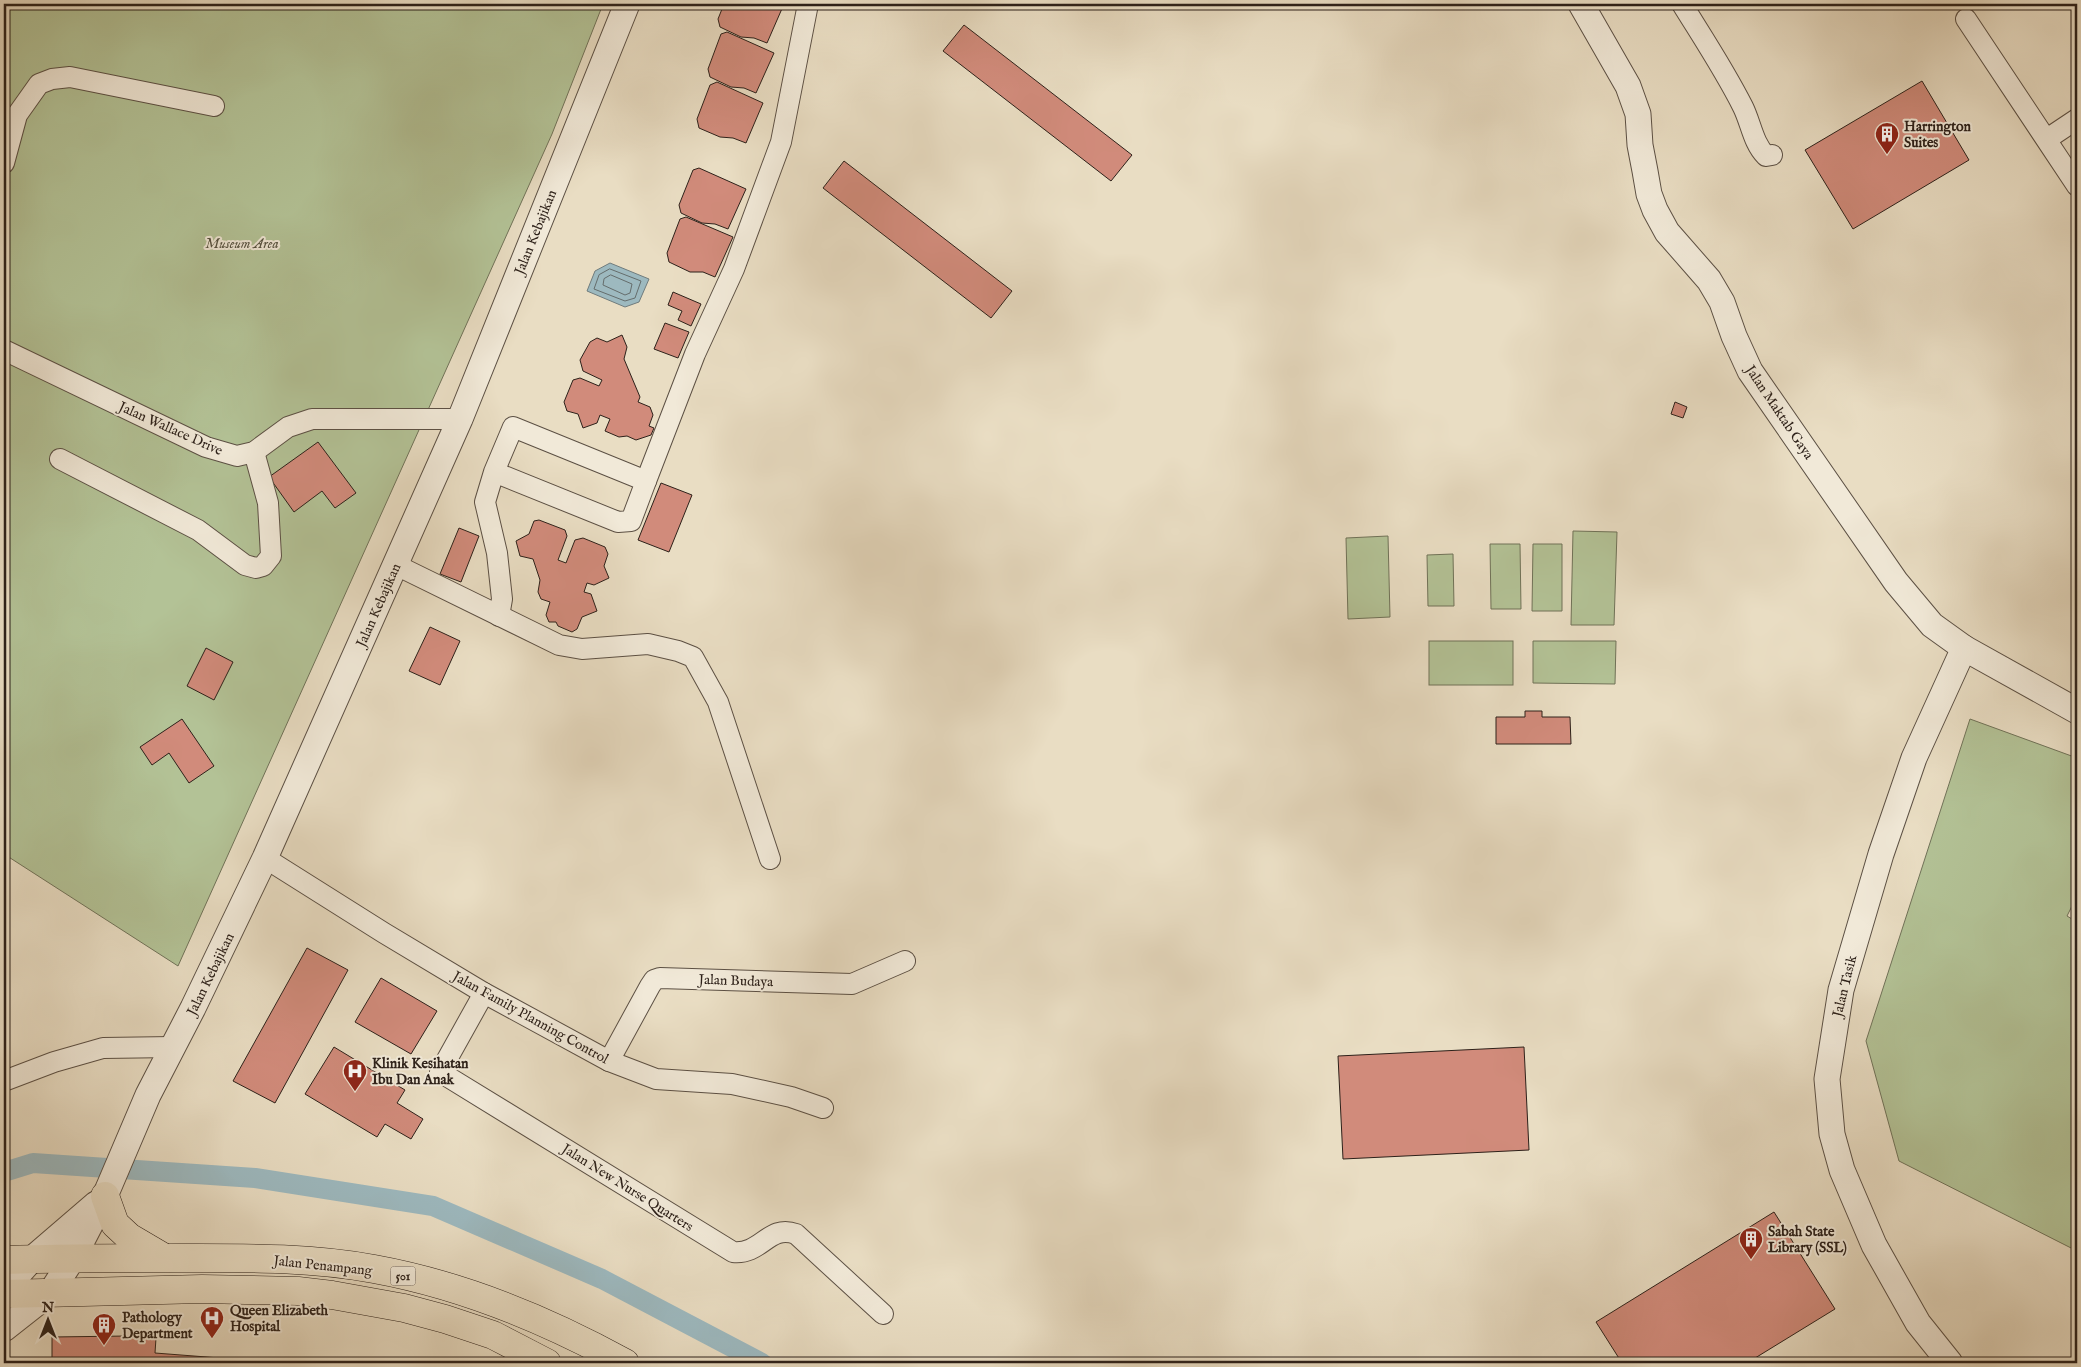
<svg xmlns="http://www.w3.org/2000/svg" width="2081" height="1367" viewBox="0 0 2081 1367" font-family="'IM FELL English',serif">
  <rect width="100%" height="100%" fill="#e9ddc3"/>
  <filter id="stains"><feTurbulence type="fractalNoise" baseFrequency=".004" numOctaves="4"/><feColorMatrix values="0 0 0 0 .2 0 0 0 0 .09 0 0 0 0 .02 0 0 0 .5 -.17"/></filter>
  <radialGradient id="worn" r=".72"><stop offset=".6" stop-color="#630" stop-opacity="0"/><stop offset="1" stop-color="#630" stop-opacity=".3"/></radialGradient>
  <g fill="#b3c296" stroke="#707258">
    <polygon points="4,4 603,4 552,134 178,966 4,854"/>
    <polygon points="1573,531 1617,532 1614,625 1571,625"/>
    <polygon points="1388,536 1390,617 1348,619 1346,538"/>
    <polygon points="1490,544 1520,544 1521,609 1491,609"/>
    <polygon points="1533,544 1562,544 1562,611 1532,611"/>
    <polygon points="1453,554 1454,606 1428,606 1427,555"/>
    <rect x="1429" y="641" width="84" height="44"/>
    <polygon points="1533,641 1616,641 1615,684 1533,683"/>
    <polygon points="1970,719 2077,758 2077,896 2067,916 2077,922 2077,1251 1899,1161 1866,1041"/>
  </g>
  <polygon fill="#9db9bf" stroke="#707c7d" points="610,263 649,279 639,302 625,307 587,291 595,271"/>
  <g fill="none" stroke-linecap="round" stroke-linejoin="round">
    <g stroke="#656d6c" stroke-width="1">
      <polygon points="610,269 641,281 635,298 625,301 594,289 599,275"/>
      <polygon points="611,275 632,284 630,293 625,295 603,285 604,279"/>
    </g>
    <polyline stroke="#9db9bf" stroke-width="20" points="4,1172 33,1163 255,1178 433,1206 602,1279 762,1363"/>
  </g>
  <g fill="#d18b7b" stroke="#2d211a">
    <polygon points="724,4 784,4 767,43 754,38 741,37 720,27 718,19"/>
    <polygon points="964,25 1132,155 1111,181 943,51"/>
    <polygon points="727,32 774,53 756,93 744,88 731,87 710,77 708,69 721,34"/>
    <polygon points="1922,81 1969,160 1853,229 1805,150"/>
    <polygon points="717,82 763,103 746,143 733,138 720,137 699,128 697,119 710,85"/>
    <polygon points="844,161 1012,291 991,318 823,188"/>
    <polygon points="699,168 746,189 728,229 715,224 702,223 681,213 679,205 693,170"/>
    <polygon points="686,217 733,237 715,277 703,272 690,272 669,262 667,253 680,219"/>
    <polygon points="673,292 701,304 691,326 678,320 682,311 668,305"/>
    <polygon points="665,323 689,332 678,358 654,349"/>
    <polygon points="622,335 627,347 624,359 640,397 638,402 650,407 653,415 649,426 654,428 651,435 636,440 627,436 619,437 605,431 610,419 600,415 597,423 583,428 578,414 567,411 564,402 573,380 580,378 599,386 602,380 583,371 580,360 590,342 597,338 607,342"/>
    <polygon points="1675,402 1687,407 1683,418 1671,414"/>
    <polygon points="318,442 356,493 335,508 322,491 294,512 269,477"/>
    <polygon points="661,483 692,495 669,552 638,540"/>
    <polygon points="539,520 565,530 567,536 558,560 566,563 575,540 583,538 605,547 608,554 604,566 609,578 594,585 587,583 584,592 591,594 597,611 582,617 577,629 572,632 558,626 556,622 549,622 546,615 550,602 541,599 538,592 540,580 533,559 520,556 516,541 529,534 534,521"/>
    <polygon points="459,528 479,536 461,582 440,574"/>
    <polygon points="430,627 460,641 440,685 409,671"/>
    <polygon points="206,648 233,662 214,700 187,686"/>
    <polygon points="1525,711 1542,711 1542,717 1570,717 1571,744 1496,744 1496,717 1525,717"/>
    <polygon points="182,719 214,766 189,783 169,753 152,765 140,747"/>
    <polygon points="307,948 348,970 275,1103 233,1081"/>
    <polygon points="381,978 437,1011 411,1054 355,1022"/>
    <polygon points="334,1047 405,1090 397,1103 423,1119 411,1139 385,1124 377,1137 305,1094"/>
    <polygon points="1524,1047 1529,1150 1343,1159 1338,1056"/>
    <polygon points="1774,1212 1835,1309 1747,1363 1622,1363 1596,1322"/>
    <polygon points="127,1336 156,1338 155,1353 284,1363 52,1363 52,1337"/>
  </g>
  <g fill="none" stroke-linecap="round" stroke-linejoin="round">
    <g stroke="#5c5044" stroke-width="22">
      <g id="minor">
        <path d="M 1682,4 C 1703,38 1725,71 1743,107 C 1751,123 1753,143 1766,156 L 1772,155"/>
        <polyline points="1966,19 2077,186"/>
        <polyline points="2047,139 2077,119"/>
        <polyline points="4,163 17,115 39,84 52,79 70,77 214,106"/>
        <polyline points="4,350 206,447 237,456 254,452 288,427 312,419 460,419"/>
        <polyline points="60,459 198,530 245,565 256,568 263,566 271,556 268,503 254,452"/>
        <polyline points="494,472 618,522 631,521 646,481 513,427 494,472 485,502 497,553 502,599 499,616"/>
        <polyline points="646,481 695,354 734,269 781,142 808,4"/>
        <polyline points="396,565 559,645 582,649 648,644 678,651 693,657 718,702 770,859"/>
        <polyline points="265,858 384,933 484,993 609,1061 656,1079 732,1084 791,1097 823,1108"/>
        <path d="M 484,993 L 440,1072 L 733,1252 C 762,1255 768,1224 796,1234 L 883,1314"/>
        <polyline points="609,1061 650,986 654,980 660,978 852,984 905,961"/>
        <polyline points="4,1081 54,1062 103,1048 173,1047"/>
      </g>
    </g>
    <g stroke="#5c5044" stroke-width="27">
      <g id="tertiary">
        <polyline points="1581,4 1628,86 1638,114 1640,145 1645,171 1649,194 1655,210 1667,232 1709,280 1722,302 1734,336 1750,371 1896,582 1932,625 1964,648 2077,711"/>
        <polyline points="4,1290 32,1259 96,1204"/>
        <polyline points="4,1329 51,1292 73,1258 105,1196 148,1095 193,1008 265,858 460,419 627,4"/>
        <polyline points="1950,1363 1918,1323 1874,1245 1842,1170 1832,1134 1827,1079 1841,990 1881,854 1914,758 1964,648"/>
      </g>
    </g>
    <g stroke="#2d211a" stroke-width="29">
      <g id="primary">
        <polyline points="105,1196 115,1224 129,1237 163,1257"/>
        <path d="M 4,1260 C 62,1258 120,1258 178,1258 C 243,1258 310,1257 374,1269 C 462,1285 547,1320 625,1363"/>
        <polyline points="4,1294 202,1289 298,1291 332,1295 404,1308 445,1319 493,1335 547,1363"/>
      </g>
    </g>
    <use href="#minor" stroke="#f1e9d8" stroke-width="20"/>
    <use href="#tertiary" stroke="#f1e9d8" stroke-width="25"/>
    <use href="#primary" stroke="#e9ddc3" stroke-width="28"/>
  </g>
  <defs>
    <g id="building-pin" transform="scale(1.25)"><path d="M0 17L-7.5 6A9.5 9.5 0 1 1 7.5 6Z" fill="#8f2418" stroke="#f1e9d8"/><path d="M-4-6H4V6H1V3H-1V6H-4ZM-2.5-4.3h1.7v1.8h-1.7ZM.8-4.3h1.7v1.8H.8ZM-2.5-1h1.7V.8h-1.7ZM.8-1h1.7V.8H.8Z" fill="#fff"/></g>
    <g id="hospital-pin" transform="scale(1.25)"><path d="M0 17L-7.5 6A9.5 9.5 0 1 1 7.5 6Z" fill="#8f2418" stroke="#f1e9d8"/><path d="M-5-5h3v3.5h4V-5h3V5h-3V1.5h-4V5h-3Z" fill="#fff"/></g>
  </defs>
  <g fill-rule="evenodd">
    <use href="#building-pin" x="1887" y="134"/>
    <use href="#hospital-pin" x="355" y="1071"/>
    <use href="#building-pin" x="1751" y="1239"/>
    <use href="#hospital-pin" x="212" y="1318"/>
    <use href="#building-pin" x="104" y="1325"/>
  </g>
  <g text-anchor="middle" stroke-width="4" stroke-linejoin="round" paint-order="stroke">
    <rect fill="#f1e9d8" stroke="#685d53" stroke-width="1" x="390.5" y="1266.5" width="25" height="19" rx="4"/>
    <g font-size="12" font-weight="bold" fill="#2d211a">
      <text x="403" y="1280">501</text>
    </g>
    <g font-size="14" font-weight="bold" fill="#2d211a" stroke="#f1e9d8" text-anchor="start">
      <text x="1904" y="131">Harrington<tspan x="1904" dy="16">Suites</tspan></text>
      <text x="372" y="1068">Klinik Kesihatan<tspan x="372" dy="16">Ibu Dan Anak</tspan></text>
      <text x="1768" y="1236">Sabah State<tspan x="1768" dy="16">Library (SSL)</tspan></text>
      <text x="230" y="1315">Queen Elizabeth<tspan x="230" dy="16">Hospital</tspan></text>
      <text x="122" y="1322">Pathology<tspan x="122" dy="16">Department</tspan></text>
    </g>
    <g font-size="14" fill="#2d211a" stroke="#f1e9d8">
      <text transform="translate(535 232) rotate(-68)" y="5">Jalan Kebajikan</text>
      <text transform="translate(1780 412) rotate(56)" y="5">Jalan Maktab Gaya</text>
      <text transform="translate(171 428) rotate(24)" y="5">Jalan Wallace Drive</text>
      <text transform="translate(378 605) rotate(-66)" y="5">Jalan Kebajikan</text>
      <text transform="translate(210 974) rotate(-64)" y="5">Jalan Kebajikan</text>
      <text transform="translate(736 980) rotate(2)" y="5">Jalan Budaya</text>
      <text transform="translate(1844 986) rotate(-76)" y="5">Jalan Tasik</text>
      <text transform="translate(531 1017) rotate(29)" y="5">Jalan Family Planning Control</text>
      <text transform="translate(628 1187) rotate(32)" y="5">Jalan New Nurse Quarters</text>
      <text transform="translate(323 1265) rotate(6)" y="5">Jalan Penampang</text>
    </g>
    <g font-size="14" font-style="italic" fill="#55513f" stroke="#f1e9d8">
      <text x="242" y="248">Museum Area</text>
    </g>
  </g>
  <rect width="2081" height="1367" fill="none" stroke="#e9ddc3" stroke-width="20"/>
  <rect x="5" y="5" width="2071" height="1357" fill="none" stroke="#2d211a" stroke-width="2.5"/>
  <rect x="10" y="10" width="2061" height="1347" fill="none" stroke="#2d211a"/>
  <g transform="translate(48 1320)" stroke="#f1e9d8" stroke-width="4" paint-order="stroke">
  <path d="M0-4L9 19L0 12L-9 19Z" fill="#2d211a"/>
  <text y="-8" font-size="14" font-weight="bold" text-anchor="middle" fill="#2d211a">N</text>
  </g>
  <rect width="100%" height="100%" filter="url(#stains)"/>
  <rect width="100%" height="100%" fill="url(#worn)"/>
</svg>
